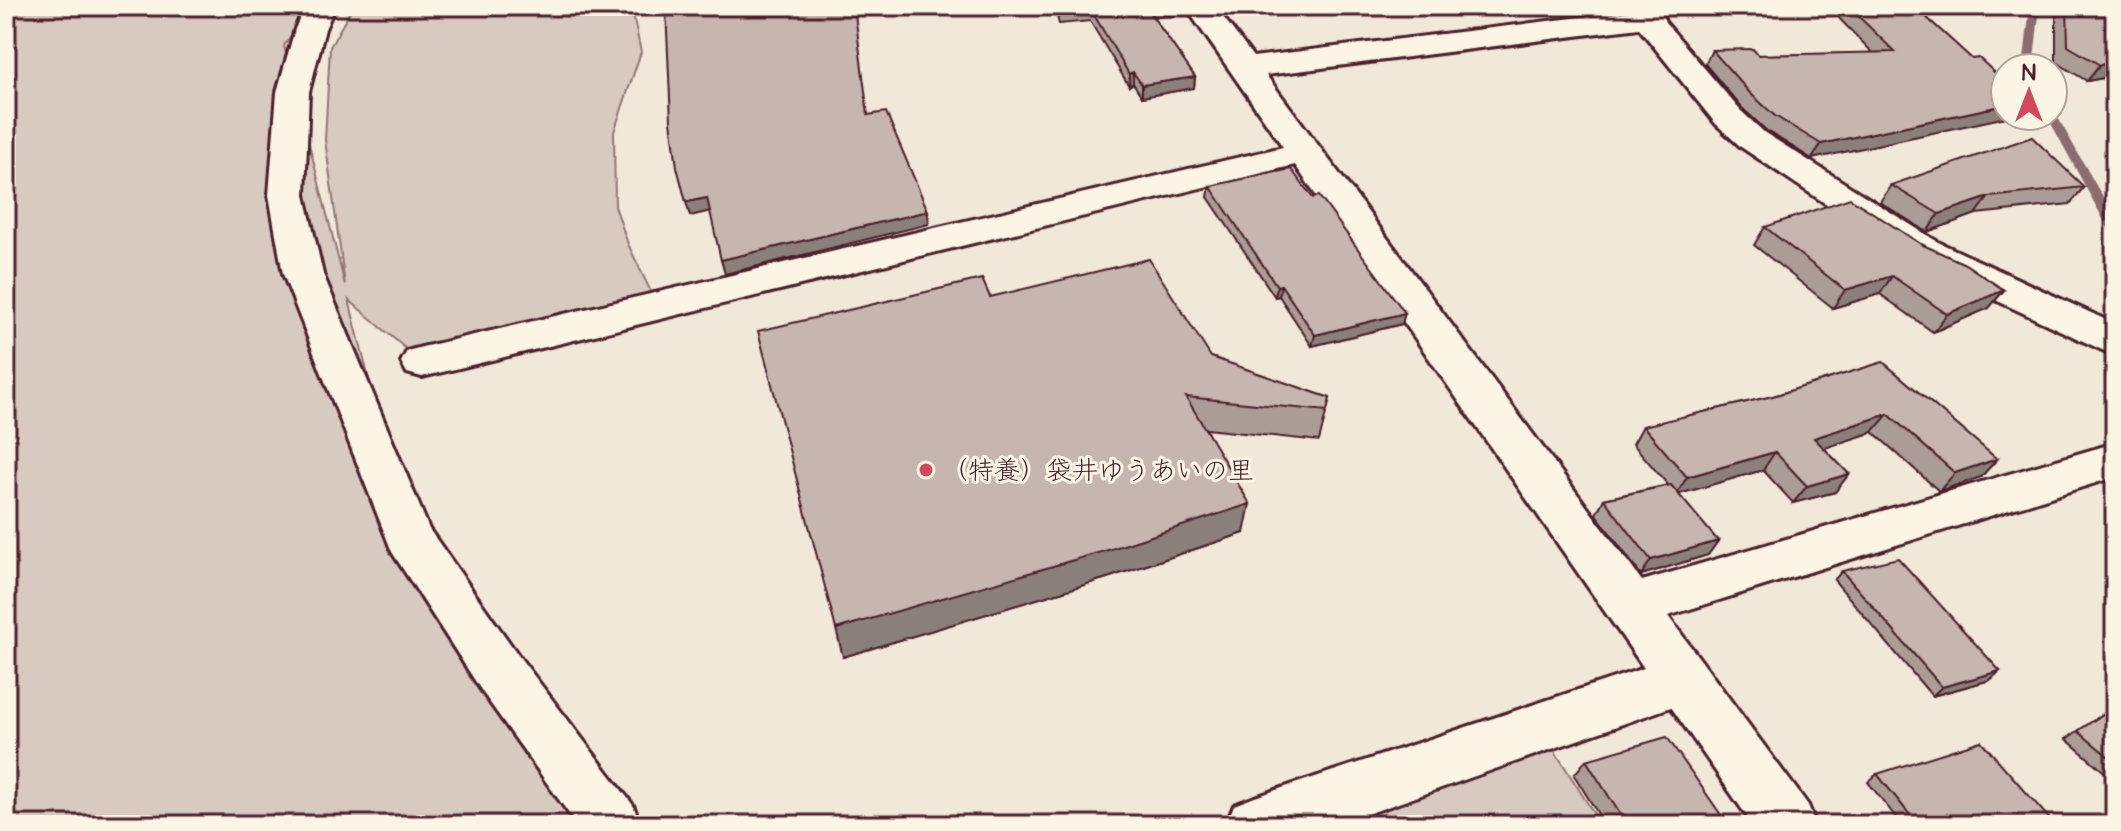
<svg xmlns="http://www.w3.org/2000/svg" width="2121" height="831" viewBox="0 0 2121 831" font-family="'Architects Daughter','Klee One',sans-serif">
  <rect width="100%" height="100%" fill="#f1e8da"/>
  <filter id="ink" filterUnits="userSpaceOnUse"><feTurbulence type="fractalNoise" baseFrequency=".0125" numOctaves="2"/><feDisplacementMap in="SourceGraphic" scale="16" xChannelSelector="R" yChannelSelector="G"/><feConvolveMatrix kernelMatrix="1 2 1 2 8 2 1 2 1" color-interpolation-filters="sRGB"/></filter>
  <g filter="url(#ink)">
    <g fill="#d8cac0" stroke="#917476" stroke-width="2">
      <polygon points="6,6 311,6 284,46 345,285 325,140 330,47 353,6 631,6 641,52 614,132 615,206 628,244 653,296 412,354 349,300 409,538 628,825 6,825"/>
      <polygon points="1548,740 1601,825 1300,825"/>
    </g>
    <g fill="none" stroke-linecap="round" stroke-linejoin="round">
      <g fill="#8b6d6f" fill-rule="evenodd">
        <polygon points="2030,6 2040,6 2033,68 2023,68"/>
        <polygon points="2053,113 2057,116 2115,219 2115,234 2109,230 2047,116 2053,116"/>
      </g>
      <g stroke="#4a1f2b" stroke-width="6">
        <g id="minor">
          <polygon points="305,6 335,6 325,29 309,92 305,195 323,274 429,529 521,659 633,805 641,825 577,825 483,693 392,552 283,274 269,195 277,92 295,29"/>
          <polygon points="1185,6 1215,6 1253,57 1631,11 1629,6 1659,6 1665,22 1740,110 1765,133 1938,242 2115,324 2115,356 1910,260 1741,147 1716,124 1639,28 1266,75 1642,581 2115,443 2115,477 1668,616 1808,805 1816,825 1753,825 1671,707 1336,825 1226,825 1234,805 1255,797 1644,668 1295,165 422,377 407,373 401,362 407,351 422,347 1283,147"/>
        </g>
      </g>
      <use href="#minor" fill="#fcf5e5" fill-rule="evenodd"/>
    </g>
    <g fill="#ab9d96" stroke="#4a1f2b" stroke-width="2">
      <polygon points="973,6 1175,6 1175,16 1153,17 1195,77 1194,88 1142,97 1133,83 1129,86 1090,21 1059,24 1055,9 975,14"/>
      <polygon points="1827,6 1914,6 1972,59 1812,159 1767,131 1742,108 1705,64 1712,50 1758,55 1873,53"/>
      <polygon points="2056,6 2115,6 2115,76 2087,81 2056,62"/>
      <polygon points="1891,185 2084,187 2070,204 1976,214 1927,232 1880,202"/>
      <polygon points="1210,186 1402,324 1312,346 1279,296 1275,297 1208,197"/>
      <polygon points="1765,227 1921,244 2004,290 1989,308 1933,332 1880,294 1833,308 1754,245"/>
      <polygon points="990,297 1211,357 1330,398 1319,441 1206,429 1244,533 1107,578 843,657"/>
      <polygon points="1883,362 1997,459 1981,477 1939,491 1873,432 1824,448 1849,474 1835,492 1793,503 1763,470 1678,494 1718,541 1708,555 1641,575 1596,514 1604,499 1668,485 1633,444 1643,426 1773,396"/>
      <polygon points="1842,571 2000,671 1990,680 1932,696 1834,580"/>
      <polygon points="2115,706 2115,781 2066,739"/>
      <polygon points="1586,760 1728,825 1605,825 1574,775"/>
      <polygon points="1877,774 2055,825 1902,825 1868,782"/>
    </g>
    <g fill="#8b7f7a" stroke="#4a1f2b" stroke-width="2">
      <polygon points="2115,62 2115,76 2087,81 2100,65"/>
      <polygon points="1133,72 1133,83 1129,86 1129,74"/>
      <polygon points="1195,77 1194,88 1142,97 1142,85"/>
      <polygon points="2005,105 2005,116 2011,116 1812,159 1821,144"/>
      <polygon points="1989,197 1976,214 1927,232 1939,214"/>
      <polygon points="707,198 711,211 690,216 686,202"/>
      <polygon points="928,211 929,224 725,274 721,260"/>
      <polygon points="1892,276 1880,294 1833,308 1845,290"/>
      <polygon points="1281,285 1279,296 1275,297 1277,286"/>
      <polygon points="2004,290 1989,308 1933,332 1947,314"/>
      <polygon points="1405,313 1402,324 1312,346 1315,335"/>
      <polygon points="1888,414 1873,432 1801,456 1814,438"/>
      <polygon points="1775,452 1763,470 1676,495 1687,477"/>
      <polygon points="1997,459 1981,477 1939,491 1955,473"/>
      <polygon points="1849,474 1835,492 1793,503 1807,486"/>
      <polygon points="1250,504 1244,533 1107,578 843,657 836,629"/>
      <polygon points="1718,541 1708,555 1641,575 1651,560"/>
      <polygon points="2000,671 1990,680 1932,696 1942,687"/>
    </g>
    <g fill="#c7b6af" stroke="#4a1f2b" stroke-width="2">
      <polygon points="688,6 854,6 868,115 886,112 928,211 721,260 707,198 686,202 677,167 671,121 666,9"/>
      <polygon points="1057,6 1157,6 1146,7 1195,77 1142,85 1133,72 1129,74 1091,10 1059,12"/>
      <polygon points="1848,6 1914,6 1972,59 1979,58 2005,82 2005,105 1821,144 1775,116 1750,93 1712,50 1753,49 1758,55 1895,52"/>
      <polygon points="2067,6 2115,6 2115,62 2100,65 2068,46"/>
      <polygon points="2032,137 2084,187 1989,197 1939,214 1891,185"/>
      <polygon points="1291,169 1313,198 1319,196 1405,313 1315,335 1281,285 1277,286 1210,186"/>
      <polygon points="1850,198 1921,244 1965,264 2004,290 1947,314 1892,276 1845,290 1765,227"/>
      <polygon points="1149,259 1211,357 1330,398 1327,411 1186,397 1250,504 1108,550 836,629 758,331 982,279 990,297"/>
      <polygon points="1883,362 1997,459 1955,473 1888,414 1814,438 1849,474 1807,486 1775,452 1687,477 1643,426 1773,396"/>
      <polygon points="1671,485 1718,541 1651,560 1604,499"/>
      <polygon points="1898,558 2000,671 1942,687 1842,571"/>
      <polygon points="2115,706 2115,762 2078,731"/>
      <polygon points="1667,737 1728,825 1627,825 1586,760"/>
      <polygon points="1981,741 2055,825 1918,825 1877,774"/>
    </g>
  </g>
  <circle fill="#d1495b" stroke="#fcf5e5" stroke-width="3" cx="926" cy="470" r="8"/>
  <g text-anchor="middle" stroke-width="6" stroke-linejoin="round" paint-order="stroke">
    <g font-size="26" fill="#4a1f2b" stroke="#fcf5e5" text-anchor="start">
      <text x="942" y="479">（特養）袋井ゆうあいの里</text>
    </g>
  </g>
  <rect width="2121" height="831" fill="none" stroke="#fcf5e5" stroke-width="32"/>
  <rect x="16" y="16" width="2089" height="799" fill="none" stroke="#4a1f2b" stroke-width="3" filter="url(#ink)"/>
  <g transform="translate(2029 92)"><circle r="38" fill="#fcf5e5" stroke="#b59f9b" stroke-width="2"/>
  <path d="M0-6L14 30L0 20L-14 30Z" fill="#d1495b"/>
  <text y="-12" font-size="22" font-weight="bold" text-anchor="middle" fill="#4a1f2b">N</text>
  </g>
</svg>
